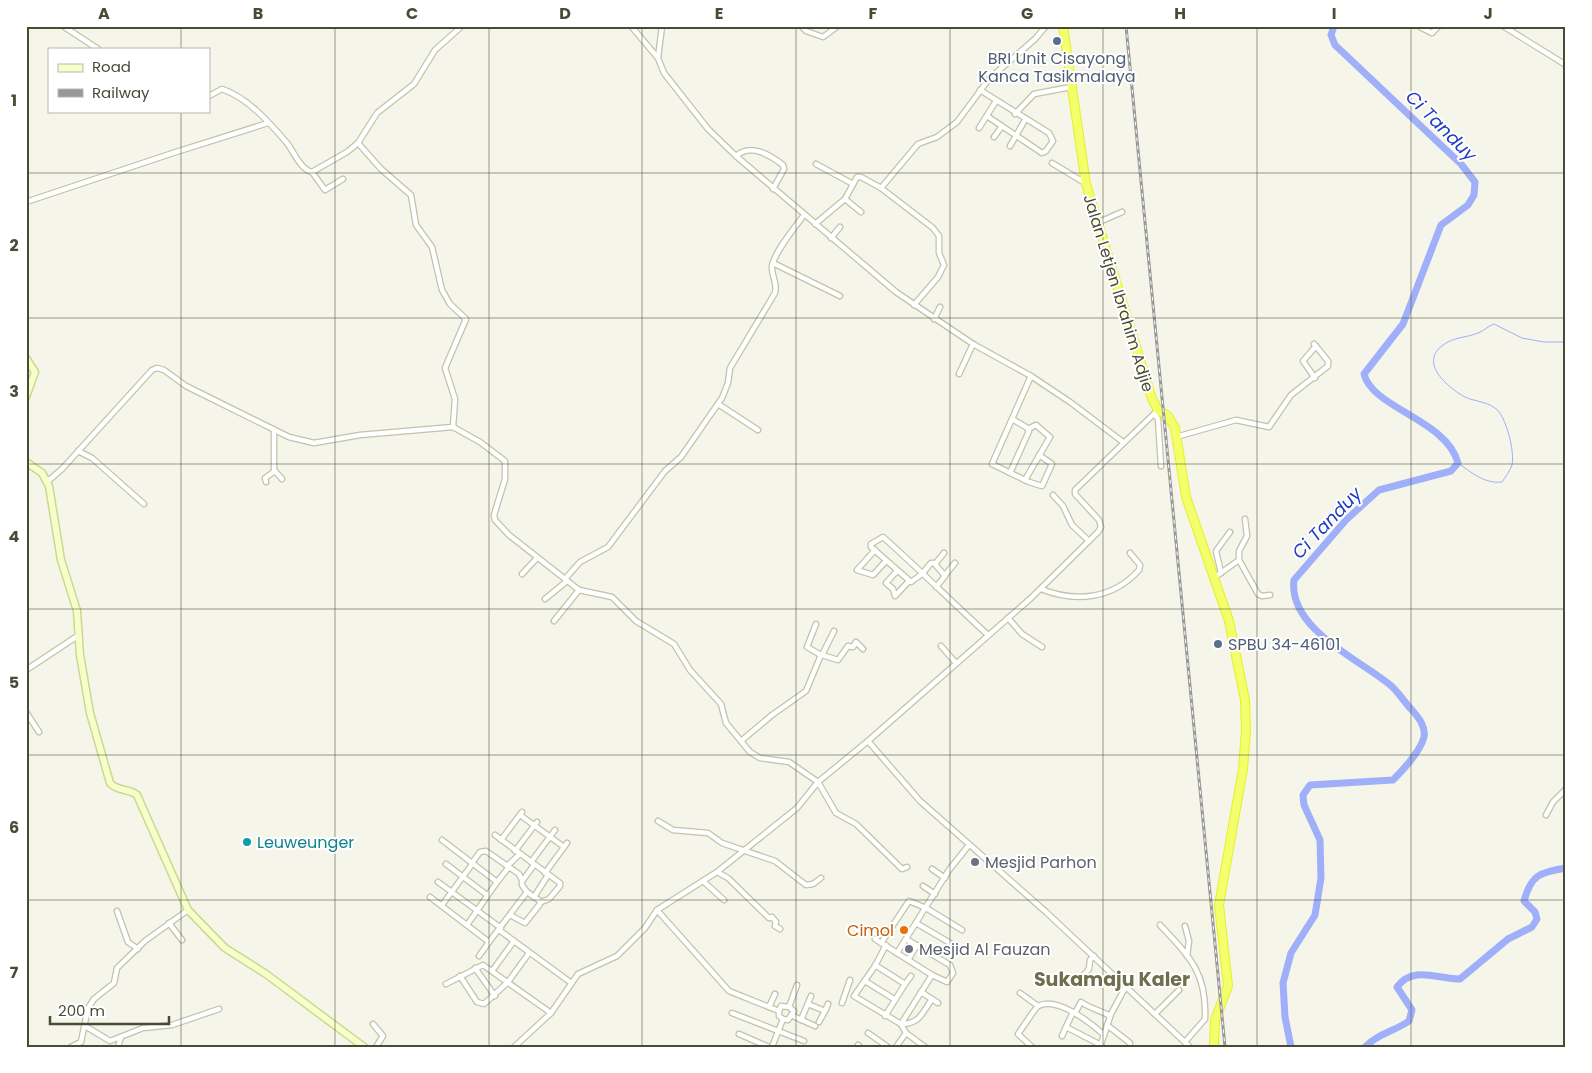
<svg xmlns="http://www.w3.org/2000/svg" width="1592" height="1073" viewBox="0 0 1592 1073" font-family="Poppins,sans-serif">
  <rect width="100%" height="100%" fill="#f5f6e9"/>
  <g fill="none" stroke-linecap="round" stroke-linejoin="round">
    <path stroke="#9faff9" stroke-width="1" d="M 1458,463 C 1472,473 1485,484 1502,482 C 1506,476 1510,471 1512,465 C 1515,452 1506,415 1495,408 C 1484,400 1471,402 1460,394 C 1441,382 1418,358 1448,342 C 1457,337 1469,337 1478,333 C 1484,331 1488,326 1494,324 L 1522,338 L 1544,342 L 1566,342"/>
    <g stroke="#9faff9" stroke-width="7">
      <path d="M 1291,1047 L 1285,1017 L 1283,983 L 1291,953 L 1315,915 L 1321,878 L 1320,840 L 1304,805 L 1303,795 L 1310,785 L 1393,780 C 1403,770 1421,750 1424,737 C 1426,726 1418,717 1412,710 C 1404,702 1398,691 1389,684 C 1358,659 1288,628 1294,580 L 1346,520 L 1379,490 L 1451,471 L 1458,463 C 1447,420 1372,408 1364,374 L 1403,324 L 1441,225 L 1468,205 L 1474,195 L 1475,182 L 1461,164 L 1335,45 L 1331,35 L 1334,26"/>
      <path d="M 1365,1047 C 1377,1034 1395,1031 1409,1021 L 1412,1010 L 1397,987 C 1413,965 1437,979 1460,979 L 1508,939 L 1532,927 L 1537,919 L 1535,912 L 1524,901 C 1531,875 1540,872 1566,868"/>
    </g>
    <g stroke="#c1c3aa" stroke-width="7">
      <g id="street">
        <polyline points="63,26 98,49"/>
        <polyline points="631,26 658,58"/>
        <polyline points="662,26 658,58 664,73 708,129 736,156 896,292 973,344 1031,376 1070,402 1123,442"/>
        <polyline points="801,26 806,31 823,37 838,26"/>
        <polyline points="1503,26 1566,65"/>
        <polyline points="1420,27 1432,33 1439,26"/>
        <polyline points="980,90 1049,133 1053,141 1046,151 1042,153 987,116"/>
        <path d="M 209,96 L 222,89 C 248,98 269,122 287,143 C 294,152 300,169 312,172 L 347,152 L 358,143 L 377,113 L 414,84 L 435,50 L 462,26"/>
        <polyline points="1015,114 1034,94 1071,87"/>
        <polyline points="979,128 996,101"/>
        <polyline points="994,137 1002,126"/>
        <polyline points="358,143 381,169 411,195 416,225 432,247 442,290 450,304 466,319 445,368 455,399 453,427"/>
        <polyline points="1010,146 1025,120"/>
        <path d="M 736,156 C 751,143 770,155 783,165 L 784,169 L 773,189"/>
        <polyline points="1052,163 1085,183"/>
        <polyline points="816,164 853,184"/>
        <polyline points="312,172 325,190 343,179"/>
        <polyline points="881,188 933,228 939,236 939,253 944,265 938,277 914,305"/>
        <polyline points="845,199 861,212"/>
        <polyline points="26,202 173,153 268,123"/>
        <polyline points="1097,223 1122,212"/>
        <polyline points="815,224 845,199 857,177 861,177 881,188 918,144 937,137 957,122 989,79 1035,39 1046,26"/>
        <polyline points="831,238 840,227"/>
        <polyline points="773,263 840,296"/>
        <polyline points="934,319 940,307"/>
        <polyline points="959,374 973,344"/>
        <polyline points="1031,376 992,464 1029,482 1042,486 1052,464 1039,455"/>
        <polyline points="1315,378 1303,361 1316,346"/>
        <polyline points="718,404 758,430"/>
        <polyline points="1154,414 1158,419 1161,466"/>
        <polyline points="274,431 274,470 282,479"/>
        <polyline points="1176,437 1236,420 1269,427 1291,395 1328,366 1328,361 1314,344"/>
        <polyline points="78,451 92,458 144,504"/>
        <polyline points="1010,473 1029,431 1026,427 1012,419"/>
        <polyline points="1025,480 1050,437 1036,425 1028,429"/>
        <polyline points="48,481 62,469 152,370 157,368 164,370 186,386 289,437 314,443 360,435 453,427 480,442 505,461 505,479 494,515 495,520 509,535 579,590 612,597 636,621 674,644 690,670 721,704 726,723 750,752 760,758 789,762 818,782 836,813 856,824 902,869 907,867"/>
        <polyline points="266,482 265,478 275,471"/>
        <polyline points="1053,495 1063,506 1072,525 1089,541"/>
        <polyline points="875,550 857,570 873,575 886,561"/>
        <polyline points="1239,560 1258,594 1262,596 1270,595"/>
        <polyline points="935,564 944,553"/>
        <polyline points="897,571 886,583 893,589 895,596 909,581"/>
        <polyline points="1221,573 1216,551 1230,532"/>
        <polyline points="522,574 537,558"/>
        <polyline points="945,575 955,563"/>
        <polyline points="1215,577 1239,560 1239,551 1247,536 1245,519"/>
        <path d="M 565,579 L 580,562 L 608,547 L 665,471 L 681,457 L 722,398 L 728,383 L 730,368 L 775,293 C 778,283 771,276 772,266 C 775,251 795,227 804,215"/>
        <path d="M 936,587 L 945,576 L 934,563 L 931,563 L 922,574 L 911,582 L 871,547 L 871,544 L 883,537 C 919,569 953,603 988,635"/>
        <path d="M 1041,589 C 1076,603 1113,599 1139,570 L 1140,565 L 1130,553"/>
        <polyline points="545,599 567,581"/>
        <polyline points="1008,618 1022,634 1042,647"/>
        <polyline points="554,621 579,590"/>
        <polyline points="941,646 956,663"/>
        <polyline points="823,653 834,631"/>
        <polyline points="819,654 838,660 848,646 853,647 856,642 863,649"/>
        <polyline points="26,670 79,635"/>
        <polyline points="26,712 39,732"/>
        <polyline points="741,741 772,715 806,691 821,655 807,647 816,624"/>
        <polyline points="868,741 920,801 1046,912 1190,1047"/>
        <polyline points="520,815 564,847"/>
        <polyline points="1546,815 1553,802 1566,789"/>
        <polyline points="658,821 673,830 708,833 722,843 775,861 806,885 813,884 821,878"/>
        <polyline points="495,835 560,883 560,886 549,899 541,902"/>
        <polyline points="442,840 497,882 509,867"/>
        <polyline points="501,840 522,812"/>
        <polyline points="515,851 537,822"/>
        <polyline points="531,862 555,830"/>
        <polyline points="446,864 487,895"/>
        <polyline points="507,866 520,854"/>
        <polyline points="932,869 945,878"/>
        <polyline points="717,872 728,878 769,918 772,917 776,922 775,926 780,929"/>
        <polyline points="545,873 567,843"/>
        <polyline points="523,880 534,865"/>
        <polyline points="703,881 724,900"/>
        <polyline points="438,882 501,928"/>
        <polyline points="923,886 935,894"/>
        <polyline points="430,897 489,942 527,892 522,885 522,880 519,874 486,851 480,852 472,863"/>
        <polyline points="534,897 548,875"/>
        <polyline points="442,905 473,863"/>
        <polyline points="657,910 729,991 779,1011 779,1016 783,1019 772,1047"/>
        <polyline points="117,911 128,942 138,949"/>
        <polyline points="510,915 525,923 540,904 540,901 527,892"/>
        <polyline points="169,923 182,940"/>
        <polyline points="916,923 957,947"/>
        <polyline points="467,925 497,882"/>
        <path d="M 1160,925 C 1190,957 1207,973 1205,1019 L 1185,1042"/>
        <polyline points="1185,926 1189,941 1187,956"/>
        <polyline points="499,930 570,982"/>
        <polyline points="875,939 897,953"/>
        <polyline points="906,939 950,965 953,973 947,982 932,975 897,953 949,870 969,845"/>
        <polyline points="881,943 909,901 926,908 962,930"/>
        <path d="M 886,945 L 875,966 L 854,996 L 901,1024 C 920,1024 922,1013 932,999"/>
        <polyline points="479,956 489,942"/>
        <polyline points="908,960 917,945"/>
        <polyline points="875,965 905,984 885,1016"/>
        <polyline points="475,968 495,996"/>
        <polyline points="492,971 514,941"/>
        <polyline points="460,976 477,1002 484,1004 508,982 529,953"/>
        <polyline points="1080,979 1089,969 1090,960 1094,956"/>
        <polyline points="865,981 894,999"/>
        <polyline points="446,984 483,965 551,1013"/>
        <polyline points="905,984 911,976"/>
        <polyline points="921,992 938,1003"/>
        <polyline points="1020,993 1038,1006"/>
        <polyline points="842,1003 850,980"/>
        <polyline points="808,1004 825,1011 828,1004"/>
        <polyline points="769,1007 775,994"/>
        <polyline points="779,1011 781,1006 789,1007 797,985"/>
        <polyline points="732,1013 804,1041"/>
        <path d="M 1075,1013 L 1081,1002 C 1091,1009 1100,1010 1110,1016"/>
        <polyline points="1155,1014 1179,990"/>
        <polyline points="793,1016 815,1026"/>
        <polyline points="783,1019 788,1020 794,1011 789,1007"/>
        <polyline points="801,1020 811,996"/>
        <polyline points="819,1022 825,1011"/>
        <polyline points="373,1024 383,1036 376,1047"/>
        <polyline points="1107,1025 1130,1043"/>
        <polyline points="85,1026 110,1041 143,1028 172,1025 219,1009"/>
        <polyline points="1066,1027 1073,1012"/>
        <polyline points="868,1033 888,1047"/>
        <polyline points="906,1033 925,1047"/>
        <polyline points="739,1034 769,1047"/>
        <polyline points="1062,1036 1066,1027 1101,1045"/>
        <polyline points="858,1045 860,1047"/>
        <polyline points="71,1047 81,1042 88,1008 94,999 114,983 117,968 145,941 188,910"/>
        <polyline points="118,1047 121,1037"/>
        <polyline points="514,1047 551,1013 578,974 617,956 645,928 657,910 717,872 797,808 818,782 868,741 1031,598 1098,532 1101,527 1099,520 1075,494 1075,490 1158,410"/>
        <polyline points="896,1047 906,1033 901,1024 932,975"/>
        <path d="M 1032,1047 L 1018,1034 C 1021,1030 1036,1007 1038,1006 C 1057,996 1091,1023 1104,1035"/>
        <polyline points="1100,1047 1111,1014 1126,986"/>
      </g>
    </g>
    <g stroke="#ccd792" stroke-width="9">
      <g id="secondary">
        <polyline points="26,358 35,372 26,397"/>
        <path d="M 26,462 L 42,473 L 49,486 L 61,560 L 77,611 L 80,655 L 90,713 L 110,783 C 118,792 129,788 137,795 L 188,910 L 225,948 L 266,974 L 364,1047"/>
      </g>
    </g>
    <g stroke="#e6ef29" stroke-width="10">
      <polyline id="highway" points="1063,26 1086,184 1152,399 1158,410 1168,416 1175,428 1186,497 1229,621 1245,700 1246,730 1243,769 1219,905 1228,986 1215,1020 1214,1047"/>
    </g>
    <use href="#street" stroke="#fff" stroke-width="4.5"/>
    <use href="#secondary" stroke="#f6ffca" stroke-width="6"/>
    <use href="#highway" stroke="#f3ff6b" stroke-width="8"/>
    <g stroke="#989898" stroke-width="3">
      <polyline id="rail" points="1126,26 1225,1047"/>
    </g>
    <use href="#rail" stroke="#fff" stroke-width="1" stroke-dasharray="4" stroke-linecap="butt"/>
  </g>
  <path fill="none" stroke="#4a4b36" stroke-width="1" stroke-opacity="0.55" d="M 181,26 L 181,49M 335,26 L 335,1047M 489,26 L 489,1047M 642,26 L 642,1047M 796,26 L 796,1047M 950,26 L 950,1047M 1103,26 L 1103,1047M 1257,26 L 1257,1047M 1411,26 L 1411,1047M 181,111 L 181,1047M 26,173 L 1566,173M 26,318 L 1566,318M 26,464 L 1566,464M 26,609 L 1566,609M 26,755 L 1566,755M 26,900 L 1566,900"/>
  <g fill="#5c6f8a" stroke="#fff" stroke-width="2">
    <circle cx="1057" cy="41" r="5"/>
    <circle cx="1218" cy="644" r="5"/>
  </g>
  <circle fill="#0f9aa8" stroke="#fff" stroke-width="2" cx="247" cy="842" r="5"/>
  <g fill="#6b7280" stroke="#fff" stroke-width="2">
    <circle cx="975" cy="862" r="5"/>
    <circle cx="909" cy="949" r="5"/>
  </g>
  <circle fill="#e8710a" stroke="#fff" stroke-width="2" cx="904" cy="930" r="5"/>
  <g text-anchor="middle" stroke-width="4" stroke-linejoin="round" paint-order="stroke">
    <g font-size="16" fill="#4e5e75" stroke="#fff">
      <text x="1057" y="64">BRI Unit Cisayong<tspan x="1057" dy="18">Kanca Tasikmalaya</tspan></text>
      <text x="1228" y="650" text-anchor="start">SPBU 34-46101</text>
    </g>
    <g font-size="16" fill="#4a4b36" stroke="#fff">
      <text transform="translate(1119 293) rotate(73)" y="6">Jalan Letjen Ibrahim Adjie</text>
    </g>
    <g font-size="16" fill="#0d838f" stroke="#fff" text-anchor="start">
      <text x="257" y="848">Leuweunger</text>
    </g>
    <g font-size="16" fill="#5b616d" stroke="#fff" text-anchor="start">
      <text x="985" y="868">Mesjid Parhon</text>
      <text x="919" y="955">Mesjid Al Fauzan</text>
    </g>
    <g font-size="16" fill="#c56008" stroke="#fff" text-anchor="end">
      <text x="894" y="936">Cimol</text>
    </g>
    <g font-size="18" font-style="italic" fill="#213cc5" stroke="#fff">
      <text transform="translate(1441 126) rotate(45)" y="6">Ci Tanduy</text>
      <text transform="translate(1327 523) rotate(-46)" y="6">Ci Tanduy</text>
    </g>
    <g font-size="19" font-weight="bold" fill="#6e6f4c" stroke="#fff">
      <text x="1112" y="986">Sukamaju Kaler</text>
    </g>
  </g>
  <rect width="1592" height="1073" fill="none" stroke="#ffffff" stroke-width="55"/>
  <rect x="48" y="48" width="162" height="65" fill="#ffffff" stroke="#b7b7af"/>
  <rect x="58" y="64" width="25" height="8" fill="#f6ffca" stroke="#b7b7af"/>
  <text x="92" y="72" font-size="15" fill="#4a4b36">Road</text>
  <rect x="58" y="89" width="25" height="8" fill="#989898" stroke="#b7b7af"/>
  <text x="92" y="98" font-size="15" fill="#4a4b36">Railway</text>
  <path d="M50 1016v8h119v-8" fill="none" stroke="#4a4b36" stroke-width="2.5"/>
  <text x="58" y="1016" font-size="15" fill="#4a4b36" stroke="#ffffff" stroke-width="4" paint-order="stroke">200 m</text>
  <rect x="28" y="28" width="1536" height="1018" fill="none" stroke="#4a4b36" stroke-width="2"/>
  <g font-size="16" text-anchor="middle" font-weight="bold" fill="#4a4b36">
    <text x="104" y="19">A</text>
    <text x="258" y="19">B</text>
    <text x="412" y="19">C</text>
    <text x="565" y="19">D</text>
    <text x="719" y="19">E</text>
    <text x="873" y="19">F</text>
    <text x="1027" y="19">G</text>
    <text x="1180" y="19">H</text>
    <text x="1334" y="19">I</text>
    <text x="1488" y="19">J</text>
    <text x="14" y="106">1</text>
    <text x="14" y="251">2</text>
    <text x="14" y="397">3</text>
    <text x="14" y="542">4</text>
    <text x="14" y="688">5</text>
    <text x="14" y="833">6</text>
    <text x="14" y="978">7</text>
  </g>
</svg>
